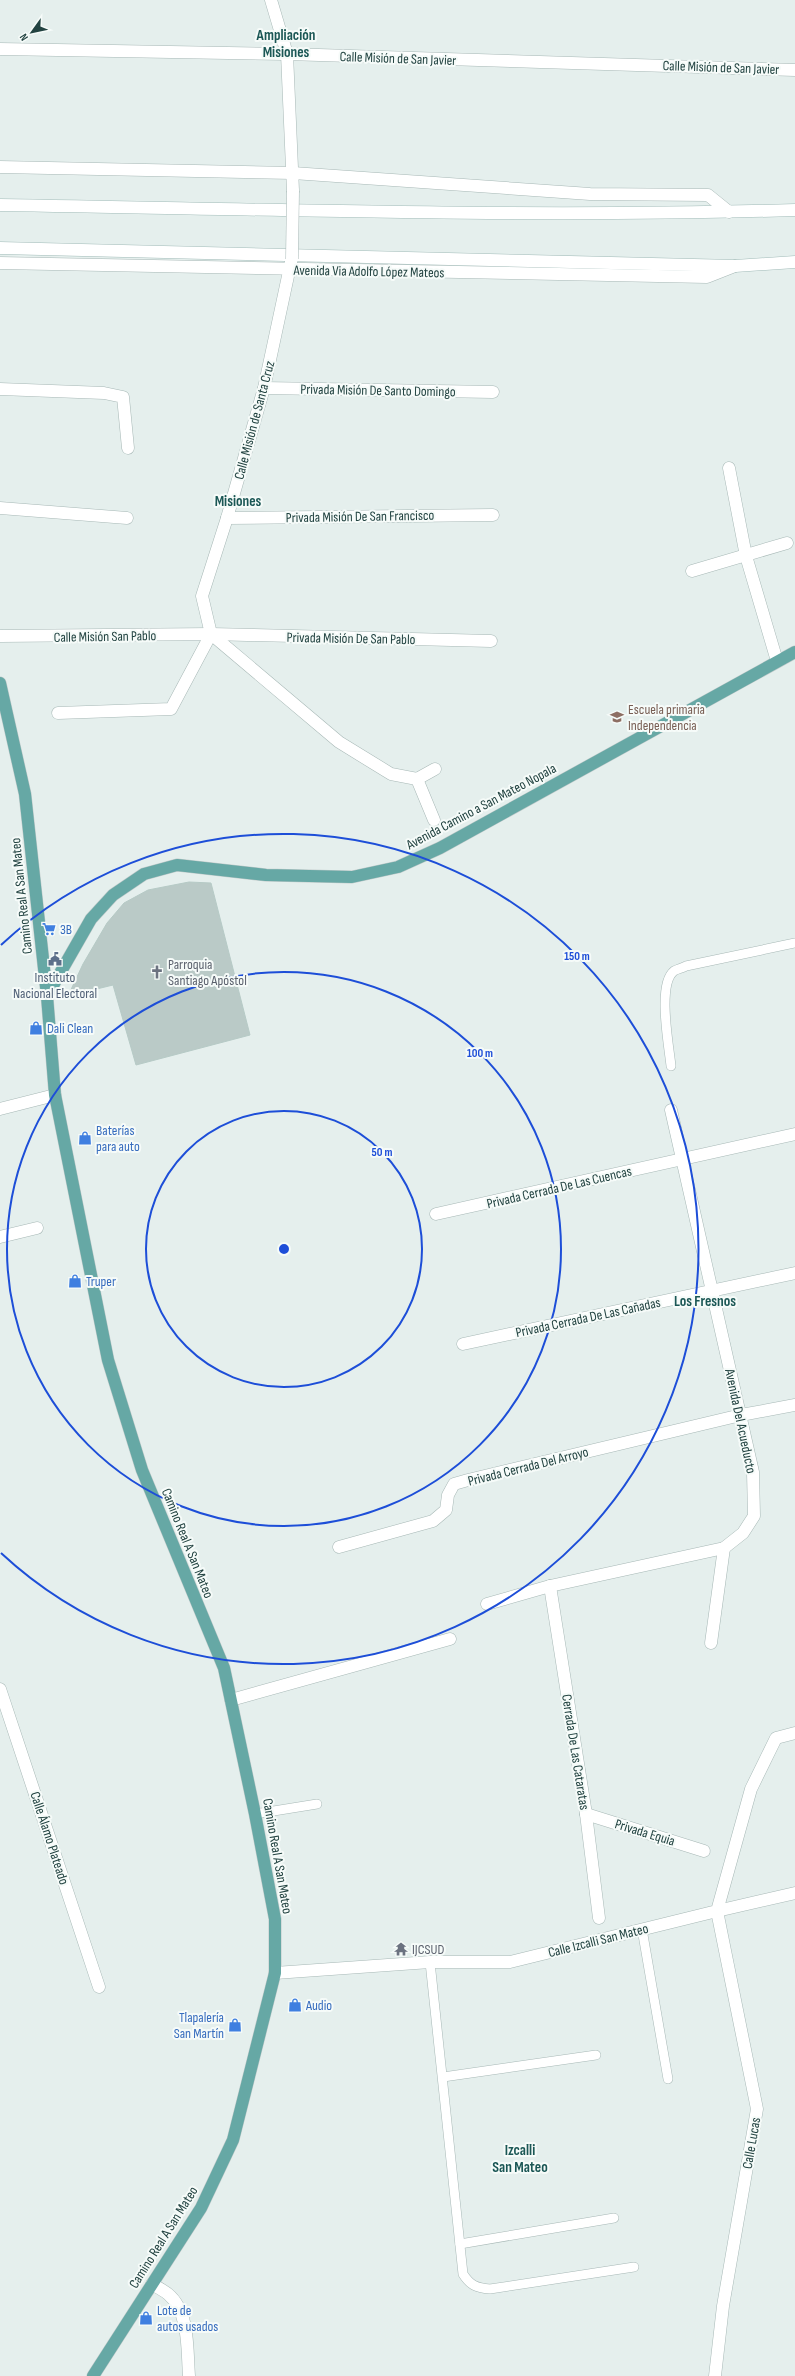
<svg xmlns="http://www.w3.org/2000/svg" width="795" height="2376" viewBox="0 0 795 2376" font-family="'Sofia Sans Condensed',sans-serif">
  <rect width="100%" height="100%" fill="#e5efed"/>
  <polygon fill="#bacac7" stroke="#b6cac6" points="189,882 211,883 250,1035 136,1065 113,985 68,996 83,964 107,923 124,903 148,890"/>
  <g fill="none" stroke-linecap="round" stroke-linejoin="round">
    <g stroke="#a7b8b6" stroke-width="10">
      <g id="service">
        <path d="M 671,1066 C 669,1046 657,984 674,971 C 677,969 683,968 686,966 L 795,943"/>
        <polyline points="255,1814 317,1804"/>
        <polyline points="642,1929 668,2079"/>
        <path d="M 430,1962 L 463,2274 C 470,2285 476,2288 490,2289 L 634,2267"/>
        <polyline points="443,2077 596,2055"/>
        <polyline points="460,2244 614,2218"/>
      </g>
    </g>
    <g stroke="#a7b8b6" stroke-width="13">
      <polyline id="pedestrian" points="58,713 171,709 211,634"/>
    </g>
    <g stroke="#a7b8b6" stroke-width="13">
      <g id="minor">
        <polyline points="271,0 287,54 293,191"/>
        <polyline points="0,49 287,54 795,70"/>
        <polyline points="0,167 293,173 590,194 708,195 729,212"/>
        <polyline points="291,262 264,388 227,518 202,596 211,634 339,742 391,774 417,779 434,820"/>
        <polyline points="0,263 707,277 735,266"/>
        <polyline points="264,388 493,392"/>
        <polyline points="0,389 104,393 123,397 128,448"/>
        <polyline points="729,468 746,556 777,661"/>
        <polyline points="0,508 127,518"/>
        <polyline points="227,518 493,515"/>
        <polyline points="692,571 787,543"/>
        <polyline points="0,636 211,634 491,641"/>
        <polyline points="417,779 435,769"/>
        <polyline points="436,1214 795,1134"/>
        <polyline points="0,1237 37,1228"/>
        <polyline points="463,1344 795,1273"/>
        <polyline points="339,1547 433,1521 446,1510 448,1495 454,1484 468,1480 741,1415 795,1405"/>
        <polyline points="550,1586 586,1814 599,1918"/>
        <polyline points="487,1604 550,1586 724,1548 743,1533 754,1516 753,1472 671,1110"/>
        <polyline points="711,1643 724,1548"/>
        <polyline points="0,1689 99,1987"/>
        <polyline points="231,1700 450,1639"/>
        <polyline points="586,1814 704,1851"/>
        <path d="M 152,2284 C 157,2287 163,2290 168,2294 C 190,2312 187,2351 189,2376"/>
        <polyline points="715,2376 723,2306 757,2109 717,1911 795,1893"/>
      </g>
    </g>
    <g stroke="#a7b8b6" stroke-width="13">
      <g id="tertiary">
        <polyline points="0,1109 55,1095"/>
        <polyline points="275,1973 430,1962 510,1962 717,1911 751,1789 776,1738 795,1733"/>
      </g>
    </g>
    <g stroke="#a2bcb9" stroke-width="13">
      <g id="secondary">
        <path d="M 0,205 C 265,209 530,218 795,210"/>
        <polyline points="0,248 735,266 795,262"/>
      </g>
    </g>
    <g stroke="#c1caca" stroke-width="13">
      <g id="primary">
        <polyline points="0,683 25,794 47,996 55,1095 108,1360 142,1470 224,1668 255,1814 275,1919 275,1973 233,2140 201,2208 93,2376"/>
        <polyline points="47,996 91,919 113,895 144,874 177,865 266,875 352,877 398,867 440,848 795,652"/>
      </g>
    </g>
    <use href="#service" stroke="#fff" stroke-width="9"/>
    <use href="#pedestrian" stroke="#fff" stroke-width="12"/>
    <use href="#minor" stroke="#fff" stroke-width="12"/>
    <use href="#tertiary" stroke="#fff" stroke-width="12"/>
    <use href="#secondary" stroke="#fff" stroke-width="12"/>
    <use href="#primary" stroke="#66a8a5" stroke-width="12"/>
    <g stroke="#a7b8b6" stroke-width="13" stroke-linecap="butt">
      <polyline id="minor-bridge" points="292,259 293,191"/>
    </g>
    <use href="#minor-bridge" stroke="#fff" stroke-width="12"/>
  </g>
  <g fill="none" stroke="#1d4ed8" stroke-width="2">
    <circle cx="284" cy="1249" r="138"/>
    <circle cx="284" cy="1249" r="277"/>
    <path d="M1 945A415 415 0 1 1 1 1553"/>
  </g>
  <defs>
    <g id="school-bare" transform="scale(1.08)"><path d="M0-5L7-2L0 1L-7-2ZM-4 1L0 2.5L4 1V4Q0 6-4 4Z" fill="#8d6e63" stroke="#f6fbf9" stroke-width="2.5" paint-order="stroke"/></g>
    <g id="supermarket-bare" transform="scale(1.08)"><path d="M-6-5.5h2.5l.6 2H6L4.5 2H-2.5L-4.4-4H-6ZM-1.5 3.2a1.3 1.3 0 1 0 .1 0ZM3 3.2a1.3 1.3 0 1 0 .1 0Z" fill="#3f7fe0" stroke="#f6fbf9" stroke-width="2.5" paint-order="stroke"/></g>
    <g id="civic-bare" transform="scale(1.08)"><path d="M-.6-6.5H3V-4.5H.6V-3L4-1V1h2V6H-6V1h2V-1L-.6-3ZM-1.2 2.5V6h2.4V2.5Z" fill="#5c6f8a" stroke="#f6fbf9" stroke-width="2.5" paint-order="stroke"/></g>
    <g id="church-bare" transform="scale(1.08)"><path d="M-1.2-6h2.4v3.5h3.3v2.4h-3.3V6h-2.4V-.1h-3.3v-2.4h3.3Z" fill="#6b7280" stroke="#f6fbf9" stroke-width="2.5" paint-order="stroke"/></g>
    <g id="shop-bare" transform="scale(1.08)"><path d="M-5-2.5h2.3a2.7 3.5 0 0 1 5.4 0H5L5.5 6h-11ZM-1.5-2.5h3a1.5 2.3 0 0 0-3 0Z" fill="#3f7fe0" stroke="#f6fbf9" stroke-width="2.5" paint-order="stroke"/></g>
    <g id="temple-bare" transform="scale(1.08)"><path d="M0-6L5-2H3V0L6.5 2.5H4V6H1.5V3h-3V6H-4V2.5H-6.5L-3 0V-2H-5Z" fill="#6b7280" stroke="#f6fbf9" stroke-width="2.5" paint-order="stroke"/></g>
  </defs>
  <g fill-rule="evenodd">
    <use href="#school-bare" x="617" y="717"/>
    <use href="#supermarket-bare" x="49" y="929"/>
    <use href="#civic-bare" x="55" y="959"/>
    <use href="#church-bare" x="157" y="972"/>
    <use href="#shop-bare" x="36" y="1028"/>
    <use href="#shop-bare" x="85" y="1138"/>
    <use href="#shop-bare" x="75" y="1281"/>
    <use href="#temple-bare" x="401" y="1949"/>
    <use href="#shop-bare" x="295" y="2005"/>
    <use href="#shop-bare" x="235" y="2025"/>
    <use href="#shop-bare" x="146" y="2318"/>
  </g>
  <g text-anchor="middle" stroke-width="4" stroke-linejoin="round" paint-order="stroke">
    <g font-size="14" fill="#224341" stroke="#f6fbf9">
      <text transform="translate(398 58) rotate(2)" y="5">Calle Misión de San Javier</text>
      <text transform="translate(721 67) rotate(2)" y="5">Calle Misión de San Javier</text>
      <text transform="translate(369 271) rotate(1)" y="5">Avenida Via Adolfo López Mateos</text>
      <text transform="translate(378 390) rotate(1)" y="5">Privada Misión De Santo Domingo</text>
      <text transform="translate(254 420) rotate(-75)" y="5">Calle Misión de Santa Cruz</text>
      <text transform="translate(360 516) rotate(-1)" y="5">Privada Misión De San Francisco</text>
      <text transform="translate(105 636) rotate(-1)" y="5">Calle Misión San Pablo</text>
      <text transform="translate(351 638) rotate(1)" y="5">Privada Misión De San Pablo</text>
      <text transform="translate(481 806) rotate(-28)" y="5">Avenida Camino a San Mateo Nopala</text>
      <text transform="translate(21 896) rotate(-96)" y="5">Camino Real A San Mateo</text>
      <text transform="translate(559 1187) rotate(-13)" y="5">Privada Cerrada De Las Cuencas</text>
      <text transform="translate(588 1317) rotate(-12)" y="5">Privada Cerrada De Las Cañadas</text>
      <text transform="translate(741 1421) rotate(78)" y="5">Avenida Del Acueducto</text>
      <text transform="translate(528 1466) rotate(-14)" y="5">Privada Cerrada Del Arroyo</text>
      <text transform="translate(188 1543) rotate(68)" y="5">Camino Real A San Mateo</text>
      <text transform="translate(576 1752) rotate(81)" y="5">Cerrada De Las Cataratas</text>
      <text transform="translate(645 1832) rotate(17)" y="5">Privada Equia</text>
      <text transform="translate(50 1838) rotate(72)" y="5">Calle Álamo Plateado</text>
      <text transform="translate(278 1856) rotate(80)" y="5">Camino Real A San Mateo</text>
      <text transform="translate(598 1940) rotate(-14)" y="5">Calle Izcalli San Mateo</text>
      <text transform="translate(751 2143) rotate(-80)" y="5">Calle Lucas</text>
      <text transform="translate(163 2237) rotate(-58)" y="5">Camino Real A San Mateo</text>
    </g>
    <g font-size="14" fill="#785e54" stroke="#f6fbf9" text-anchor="start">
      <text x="628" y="714">Escuela primaria<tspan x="628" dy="16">Independencia</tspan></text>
    </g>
    <g font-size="14" fill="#366cbe" stroke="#f6fbf9" text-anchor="start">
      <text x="60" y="934">3B</text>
      <text x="47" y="1033">Dali Clean</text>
      <text x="96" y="1135">Baterías<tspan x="96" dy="16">para auto</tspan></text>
      <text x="86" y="1286">Truper</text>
      <text x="306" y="2010">Audio</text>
      <text x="224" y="2022" text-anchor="end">Tlapalería<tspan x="224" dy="16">San Martín</tspan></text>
      <text x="157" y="2315">Lote de<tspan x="157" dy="16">autos usados</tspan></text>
    </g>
    <g font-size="14" fill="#5b616d" stroke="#f6fbf9" text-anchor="start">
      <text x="168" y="969">Parroquia<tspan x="168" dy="16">Santiago Apóstol</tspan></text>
      <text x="412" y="1954">IJCSUD</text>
    </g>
    <g font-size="14" fill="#4e5e75" stroke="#f6fbf9">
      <text x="55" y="982">Instituto<tspan x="55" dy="16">Nacional Electoral</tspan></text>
    </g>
    <g font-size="15" font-weight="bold" fill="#1b5755" stroke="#f6fbf9">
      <text x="286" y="40">Ampliación<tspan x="286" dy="17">Misiones</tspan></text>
      <text x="238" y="506">Misiones</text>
      <text x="705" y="1306">Los Fresnos</text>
      <text x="520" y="2155">Izcalli<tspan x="520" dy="17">San Mateo</tspan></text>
    </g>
  </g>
  <circle cx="284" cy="1249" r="6" fill="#1d4ed8" stroke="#f6fbf9" stroke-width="2"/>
  <g font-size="12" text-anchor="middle" font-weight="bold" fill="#1d4ed8" stroke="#f6fbf9" stroke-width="4" stroke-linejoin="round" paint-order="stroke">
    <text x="577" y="960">150 m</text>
    <text x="480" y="1057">100 m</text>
    <text x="382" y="1156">50 m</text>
  </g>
  <g transform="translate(32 32) rotate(237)" stroke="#f6fbf9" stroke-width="3" paint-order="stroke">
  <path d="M0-3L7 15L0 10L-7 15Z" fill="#224341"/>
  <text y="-6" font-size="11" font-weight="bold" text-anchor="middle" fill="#224341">N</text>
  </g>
</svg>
